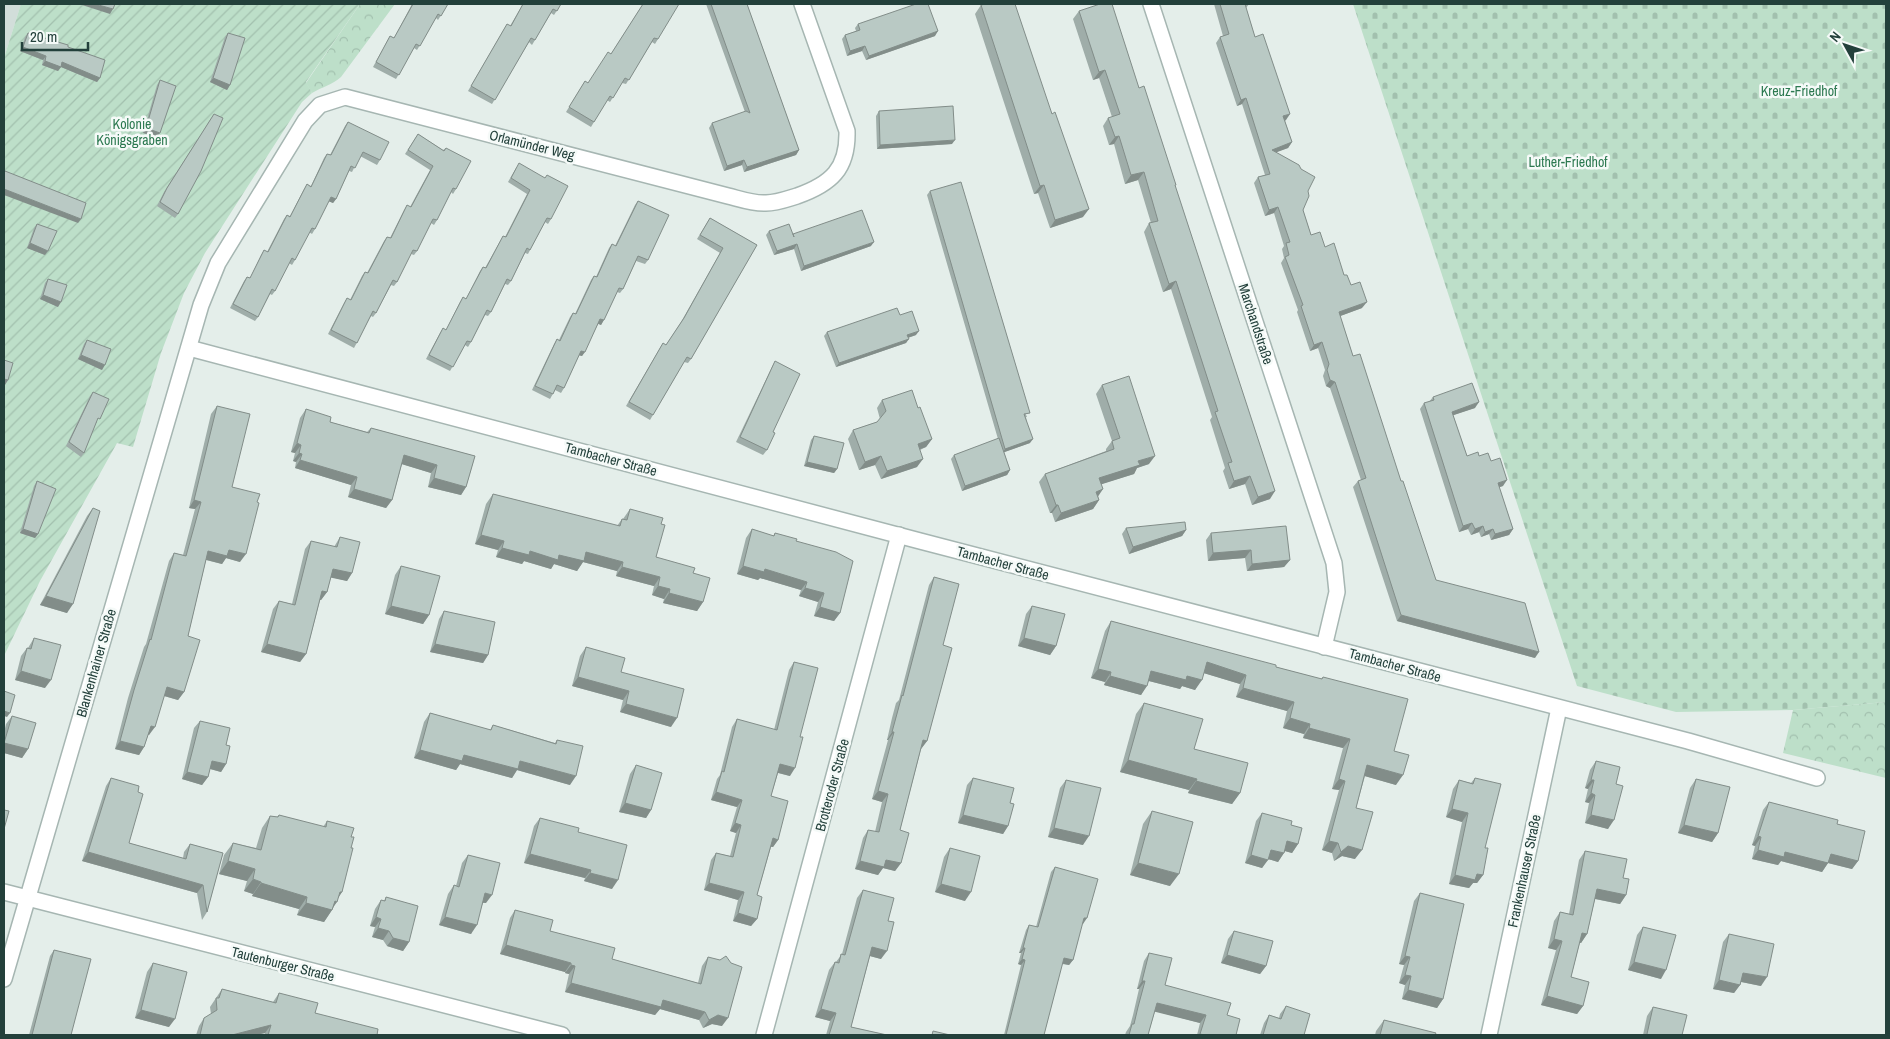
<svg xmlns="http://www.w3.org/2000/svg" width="1890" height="1039" viewBox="0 0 1890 1039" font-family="'Archivo Narrow',sans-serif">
  <defs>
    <pattern id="cemetery-stones" width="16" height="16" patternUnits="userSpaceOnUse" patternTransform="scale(1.25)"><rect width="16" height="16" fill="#bddfc9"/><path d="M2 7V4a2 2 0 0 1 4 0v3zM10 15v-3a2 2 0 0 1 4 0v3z" fill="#a2c0ae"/></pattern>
    <pattern id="park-crowns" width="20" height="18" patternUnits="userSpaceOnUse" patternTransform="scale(1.25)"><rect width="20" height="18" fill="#bddfc9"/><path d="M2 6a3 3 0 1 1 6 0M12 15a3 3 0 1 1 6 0" fill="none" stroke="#a2c0ae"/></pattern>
    <pattern id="garden-furrows" width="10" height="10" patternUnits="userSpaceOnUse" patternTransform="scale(1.25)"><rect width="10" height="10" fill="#bddfc9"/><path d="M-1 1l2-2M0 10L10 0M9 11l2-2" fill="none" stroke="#a2c0ae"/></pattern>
  </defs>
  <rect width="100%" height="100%" fill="#e4eeea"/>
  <polygon fill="#d2deda" points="4,4 21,4 4,58"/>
  <polygon fill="url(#cemetery-stones)" points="1353,4 1886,4 1886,702 1793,710 1676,712 1577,686"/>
  <g fill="url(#park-crowns)">
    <path d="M 360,4 L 395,4 L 341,77 C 332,85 322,87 312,93 L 306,83 Z"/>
    <polygon points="1886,702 1886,778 1783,753 1793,710"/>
  </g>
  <polygon fill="url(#garden-furrows)" points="21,4 360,4 306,82 312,93 302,102 205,253 184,293 161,353 133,447 117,443 40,581 4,656 4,58"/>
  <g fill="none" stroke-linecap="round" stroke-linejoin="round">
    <g stroke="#a6b6b2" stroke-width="18">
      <g id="minor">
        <polyline points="1151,4 1334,563 1337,592 1324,647"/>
        <polyline points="189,348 920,541 1688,741 1817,778"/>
        <polyline points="4,892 562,1035"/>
        <path d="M 4,979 L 201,305 L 218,263 L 305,121 L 320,105 L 345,97 L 728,196 C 740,199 754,204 766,203 C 777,203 787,199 797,196 C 831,184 848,169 847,131 L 802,4"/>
        <polyline points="764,1035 899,535"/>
        <polyline points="1489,1035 1559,708"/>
      </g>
    </g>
    <use href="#minor" stroke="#fff" stroke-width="15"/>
  </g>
  <g fill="#9fada9">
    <polygon points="412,4 448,4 438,20 436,18 417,50 414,48 396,79 373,67 390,36 394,38"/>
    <polygon points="523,4 561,4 554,15 551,13 532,45 529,42 492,104 468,91 504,29 507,24 510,26"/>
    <polygon points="643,4 658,39 655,44 652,42 626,84 622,83 610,102 607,100 591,127 566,112 585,81 588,83 611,54"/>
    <polygon points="706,4 747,4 799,150 796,155 744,172 742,165 724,171 709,128 712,123 745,112"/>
    <polygon points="1214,4 1249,4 1246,8 1255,37 1286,120 1285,121 1292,142 1288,148 1276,152 1308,191 1303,210 1311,235 1325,247 1351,285 1362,308 1340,316 1353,356 1401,481 1436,580 1535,658 1397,621 1353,487 1358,481 1361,480 1330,388 1326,386 1323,376 1325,370 1318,348 1310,351 1297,312 1298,310 1281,263 1284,258 1282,249 1284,246 1274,213 1265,216 1254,183 1258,177 1265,175 1242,104 1237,106 1216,43 1220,37 1223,36"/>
    <polygon points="981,5 1083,217 1050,228 1038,193 1034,194 975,14"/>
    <polygon points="1079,11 1139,88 1175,186 1270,499 1252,505 1245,484 1229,489 1223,471 1225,468 1210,420 1212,417 1171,289 1163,292 1144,232 1149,223 1151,223 1138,180 1125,184 1114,144 1109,145 1103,126 1108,118 1112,117 1099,78 1093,80 1073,19"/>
    <polygon points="858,24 935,36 866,60 862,51 847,56 842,39 845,35 856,31 855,28"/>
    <polygon points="28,33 68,47 100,78 97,82 61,67 58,71 42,65 43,60 20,51 25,37"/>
    <polygon points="228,33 230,85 227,90 210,82 225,37"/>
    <polygon points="160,80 157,137 143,133 157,85"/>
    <polygon points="879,111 952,144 877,149 876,116"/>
    <polygon points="214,114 178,214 175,218 157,206 164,192"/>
    <polygon points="348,122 380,160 377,165 360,156 352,172 349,171 336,199 333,203 329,201 315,229 312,234 309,232 295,260 292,265 289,263 275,291 272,295 270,294 258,317 255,321 230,308 244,281 247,277 250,278 261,255 264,250 267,252 284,219 287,215 290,216 304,189 307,184 311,186 324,158 327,154 330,155 345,126"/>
    <polygon points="418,134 443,150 446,148 456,189 453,194 451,192 437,220 434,225 431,223 417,251 414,255 411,254 397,282 394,286 391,285 376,313 373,317 371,316 354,348 328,334 344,303 347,298 350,300 362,276 365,272 367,273 384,241 387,237 390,238 404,210 407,205 410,207 430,170 405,154"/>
    <polygon points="516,168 551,219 548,224 545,222 530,250 528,254 525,253 511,281 508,285 505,284 491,312 488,316 485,315 471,342 468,347 465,345 450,371 426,359 440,333 443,328 446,330 460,302 463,297 466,299 480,271 483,267 485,268 503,236 505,237 527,194 508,182"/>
    <polygon points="930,191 1027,417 1026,417 1030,443 1004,452 1010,470 1007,475 962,491 951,459 954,455 998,439 927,195"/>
    <polygon points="638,201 648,260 645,264 636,261 623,289 620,293 617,292 601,325 598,324 582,356 579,355 564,388 561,393 555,390 550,399 532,390 554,344 557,339 559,340 570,317 573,313 575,314 591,280 594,276 596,277 609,248 612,244 615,246 635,205"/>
    <polygon points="710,218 757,245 691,359 688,363 684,362 650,420 626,406 660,348 663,343 666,345 681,322 720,253 697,239"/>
    <polygon points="37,224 45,255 27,248 34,228"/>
    <polygon points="769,231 793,234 871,246 801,271 794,249 774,255 766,235"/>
    <polygon points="48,279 58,307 40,299 45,283"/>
    <polygon points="900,315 916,335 908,338 906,343 836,367 824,336 827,332"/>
    <polygon points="87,340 102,370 78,359 84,344"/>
    <polygon points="775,361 773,432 767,450 763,455 736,442 772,367"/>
    <polygon points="1102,385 1149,464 1137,468 1134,474 1101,484 1098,496 1099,500 1093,509 1055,522 1052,513 1050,513 1039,482 1045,474 1106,451 1106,449 1112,441 1096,394"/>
    <polygon points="93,392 97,423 96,423 84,453 81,457 66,446 90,396"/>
    <polygon points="1433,397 1475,408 1453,415 1467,456 1479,456 1491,461 1503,486 1499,487 1513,529 1509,535 1491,540 1489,534 1481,537 1479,532 1471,535 1468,529 1459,532 1420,409 1424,403 1429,402"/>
    <polygon points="882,400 918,408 932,439 926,447 920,450 917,467 881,479 875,465 859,470 848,439 853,430 877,422 880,419 877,408"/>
    <polygon points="217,406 232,487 240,562 226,558 222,564 206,560 188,636 184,692 178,700 164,696 149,735 148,735 144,747 139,755 115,749 128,698 144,647 146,644 169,561 174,553 183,555 195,509 189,508 211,414"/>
    <polygon points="306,409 330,422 367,432 371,428 475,456 466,487 461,495 428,487 431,473 402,464 392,500 386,508 348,497 351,485 295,468 296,462 293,461 295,453 291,452 300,418"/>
    <polygon points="814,436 837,469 834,473 804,466 811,440"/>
    <polygon points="37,481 38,534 35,538 20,533 34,486"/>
    <polygon points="493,494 617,526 622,519 623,519 630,509 661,524 656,557 693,573 703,602 697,611 663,603 664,599 652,595 654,586 616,576 617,571 583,562 577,571 554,564 551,569 524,561 522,564 496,557 498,550 475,544 486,504"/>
    <polygon points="93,508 67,613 40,605 87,516"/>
    <polygon points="1126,528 1186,530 1182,536 1129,554 1122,534"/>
    <polygon points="752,529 773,536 775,533 796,541 840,613 834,621 814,616 818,602 799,596 801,590 760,578 758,580 737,574 746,538"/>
    <polygon points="1211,533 1290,560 1284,567 1247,571 1245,558 1208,561 1206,540"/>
    <polygon points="340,537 352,573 347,581 331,577 327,592 321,600 320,600 306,654 300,662 261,652 273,609 279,601 292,604 305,549 311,541 334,547"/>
    <polygon points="401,566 429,615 423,624 385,614 395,575"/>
    <polygon points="934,577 943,645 927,741 921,749 900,830 901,863 895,871 883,868 878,875 855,869 863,838 868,830 875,832 882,802 872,799 888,740 887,740 892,718 896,703 899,700 929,585"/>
    <polygon points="1032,606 1056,646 1050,655 1018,646 1026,614"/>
    <polygon points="444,611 488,655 483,663 430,652 439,619"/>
    <polygon points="1111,621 1276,667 1321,679 1323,677 1394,751 1396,785 1365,776 1356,808 1355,859 1342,856 1334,861 1332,853 1322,850 1339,790 1332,789 1343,748 1303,738 1304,734 1283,728 1287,711 1236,697 1240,684 1204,673 1195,690 1182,686 1180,689 1149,681 1141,695 1104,685 1105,682 1091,678 1105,631"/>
    <polygon points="34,638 45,688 15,680 21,656 27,648 28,648"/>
    <polygon points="586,647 621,672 671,727 620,712 623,700 572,686 580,656"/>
    <polygon points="794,662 790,776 778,773 771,796 778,840 773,847 771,847 757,895 757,919 751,926 733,921 738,900 704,890 711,860 716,853 730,856 736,833 730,831 737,807 711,800 717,779 720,775 732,727 737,719 774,730 789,670"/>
    <polygon points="1144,703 1194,749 1240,793 1232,804 1188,793 1189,790 1120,772 1136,714"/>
    <polygon points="430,713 490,730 493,725 555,743 557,740 570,785 517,770 512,778 460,764 456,770 414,758 424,722"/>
    <polygon points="12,716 28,749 22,758 4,753 4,733 6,724"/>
    <polygon points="200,721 226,745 226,764 221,772 210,769 208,777 202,785 182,779 194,728"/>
    <polygon points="1596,761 1616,784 1608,829 1585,823 1589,803 1585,802 1588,789 1585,788 1590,770"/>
    <polygon points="636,765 651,810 646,818 619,812 630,774"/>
    <polygon points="111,778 129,843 183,858 184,852 190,844 223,853 207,912 202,920 197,893 82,861 106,786"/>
    <polygon points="973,778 1010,803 1008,826 1003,834 958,823 967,785"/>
    <polygon points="1475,778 1485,848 1483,875 1477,883 1473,883 1469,888 1449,884 1462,822 1446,817 1453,789 1459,780 1471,783"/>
    <polygon points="1696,779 1718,833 1712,842 1678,833 1690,788"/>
    <polygon points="1066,780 1083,845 1048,837 1060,788"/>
    <polygon points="1769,802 1837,824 1858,861 1852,869 1828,863 1822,872 1781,861 1778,865 1752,859 1755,846 1752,845 1763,810"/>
    <polygon points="1152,811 1170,886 1130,875 1143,824"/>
    <polygon points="1262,813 1291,825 1298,844 1292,853 1285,851 1278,862 1268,859 1262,868 1245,863 1256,821"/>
    <polygon points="279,815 323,827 327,821 351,837 351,848 342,892 338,898 332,910 324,922 297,915 299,909 252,896 253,894 244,891 247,881 219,874 224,855 233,843 256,848 262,828 270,816 277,817"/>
    <polygon points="540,818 578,832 612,889 584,881 585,878 524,863 534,826"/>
    <polygon points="950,848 965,901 935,892 944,857"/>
    <polygon points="1585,851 1623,878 1626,895 1620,904 1595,899 1587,934 1581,943 1580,942 1571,977 1583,1006 1577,1014 1541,1005 1556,950 1548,948 1554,921 1560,912 1569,914 1579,860"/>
    <polygon points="468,855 486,903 483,903 471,934 439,925 448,894 454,885 456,886 462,863"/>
    <polygon points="1055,867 1083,924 1082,923 1073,960 1069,965 1062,964 1044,1035 1004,1035 1021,965 1018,964 1021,953 1019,953 1026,930 1029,925 1036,927 1051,872"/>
    <polygon points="863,890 888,921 881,959 870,956 851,1027 887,1035 826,1035 830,1021 815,1017 829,970 835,962 836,962 842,954 857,898"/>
    <polygon points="1420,893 1443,999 1437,1008 1402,999 1405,985 1399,983 1404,965 1399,964 1414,901"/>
    <polygon points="386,897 409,942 403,951 387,946 383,940 372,937 375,927 370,926 375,909 381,900 384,901"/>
    <polygon points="515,910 550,931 612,959 698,983 702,966 708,957 722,1026 712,1024 703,1028 699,1020 660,1009 655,1015 565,992 569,974 565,973 565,972 500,954 510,918"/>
    <polygon points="1643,927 1661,979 1628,970 1637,935"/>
    <polygon points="1234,931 1266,966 1260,974 1221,963 1228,939"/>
    <polygon points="1729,934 1761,986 1741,982 1740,985 1734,993 1713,989 1723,942"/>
    <polygon points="54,950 71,1035 29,1035 50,956"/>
    <polygon points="1149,953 1165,985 1227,1015 1236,1035 1197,1035 1200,1023 1155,1011 1148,1035 1125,1035 1126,1032 1130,1026 1133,1015 1139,989 1137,989 1144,961"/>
    <polygon points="153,963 169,1027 135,1018 147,972"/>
    <polygon points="222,989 273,1002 279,993 315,1013 377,1035 264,1035 265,1033 256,1035 196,1035 199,1026 204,1018 211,1014 210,1007"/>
    <polygon points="1286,1006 1304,1035 1260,1035 1264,1023 1269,1015 1279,1018 1280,1014"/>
    <polygon points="1653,1007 1682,1035 1643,1035 1647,1016"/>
    <polygon points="1384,1020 1435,1035 1375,1035 1376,1031"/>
  </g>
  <g fill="#828d89">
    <polygon points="79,4 95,4 113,9 110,14"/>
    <polygon points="938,31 935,36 866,60 869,56"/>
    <polygon points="865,46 862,51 847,56 850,51"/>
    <polygon points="23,47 46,56 43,60 20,51"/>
    <polygon points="45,61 62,62 100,78 97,82 61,67 58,71 42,65"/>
    <polygon points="1105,70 1099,78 1093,80 1099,72"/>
    <polygon points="213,78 230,85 227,90 210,82"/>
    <polygon points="1246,98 1242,104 1237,106 1241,100"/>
    <polygon points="1290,114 1286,120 1279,122 1283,116"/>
    <polygon points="146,128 160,133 157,137 143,133"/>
    <polygon points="1119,136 1114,144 1109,145 1115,137"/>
    <polygon points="955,140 952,144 877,149 880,145"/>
    <polygon points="1292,142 1288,148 1267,156 1272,150"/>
    <polygon points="799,150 796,155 744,172 747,167"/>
    <polygon points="744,160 742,165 724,171 727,166"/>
    <polygon points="1144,172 1138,180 1125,184 1131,175"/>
    <polygon points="1044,185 1038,193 1034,194 1040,186"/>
    <polygon points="4,189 81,219 78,223 4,195"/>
    <polygon points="331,197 336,199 333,203 328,201"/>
    <polygon points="1278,207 1274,213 1265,216 1269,210"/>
    <polygon points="1089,209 1083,217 1050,228 1055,220"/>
    <polygon points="874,242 871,246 801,271 804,266"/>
    <polygon points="30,243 48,251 45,255 27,248"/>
    <polygon points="797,244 794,249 774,255 777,251"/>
    <polygon points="1176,281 1171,289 1163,292 1169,284"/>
    <polygon points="43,295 61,302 58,307 40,299"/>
    <polygon points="1367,302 1362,308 1335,318 1339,312"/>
    <polygon points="600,319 604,320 601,325 597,323"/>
    <polygon points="919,331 916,335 904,339 907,335"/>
    <polygon points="909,339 906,343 836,367 839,363"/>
    <polygon points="1322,342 1318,348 1310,351 1314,345"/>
    <polygon points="581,351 585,352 582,356 578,355"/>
    <polygon points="81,355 105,365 102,370 78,359"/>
    <polygon points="4,379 8,380 5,385 4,384"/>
    <polygon points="1330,380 1335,382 1330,388 1326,386"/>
    <polygon points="1479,402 1475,408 1448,417 1452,412"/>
    <polygon points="932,439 926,447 912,452 918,444"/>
    <polygon points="1033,439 1030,443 1002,453 1005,449"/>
    <polygon points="297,443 301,445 295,453 291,452"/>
    <polygon points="299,453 302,454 296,462 293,461"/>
    <polygon points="404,455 437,465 431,473 398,463"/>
    <polygon points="881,456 875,465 859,470 865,462"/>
    <polygon points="1155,456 1149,464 1137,468 1134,474 1093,487 1099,478 1138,461"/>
    <polygon points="923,459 917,467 881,479 887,471"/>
    <polygon points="300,460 357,477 351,485 295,468"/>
    <polygon points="807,462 837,469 834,473 804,466"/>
    <polygon points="1010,470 1007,475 962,491 965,486"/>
    <polygon points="1250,476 1245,484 1229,489 1234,481"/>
    <polygon points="434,478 466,487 461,495 428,487"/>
    <polygon points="1507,480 1503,486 1494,489 1498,483"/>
    <polygon points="354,489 392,500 386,508 348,497"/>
    <polygon points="1103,489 1097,498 1096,492"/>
    <polygon points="1275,491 1270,499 1252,505 1258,497"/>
    <polygon points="194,500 201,502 195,509 189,508"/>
    <polygon points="1099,500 1093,509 1055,522 1061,513"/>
    <polygon points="1056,505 1058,505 1052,513 1050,513"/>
    <polygon points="1472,523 1468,529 1459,532 1463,526"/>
    <polygon points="1483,526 1479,532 1471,535 1475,529"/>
    <polygon points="23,529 38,534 35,538 20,533"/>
    <polygon points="1493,529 1489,534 1481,537 1485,532"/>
    <polygon points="1513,529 1509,535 1491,540 1495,534"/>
    <polygon points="1186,530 1182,536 1129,554 1133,547"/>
    <polygon points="481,535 504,541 498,550 475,544"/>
    <polygon points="502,548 559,555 586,552 623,562 617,571 583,562 577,571 554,564 551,569 524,561 522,564 496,557"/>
    <polygon points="229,550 246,554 240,562 226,558 222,564 203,559 208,551"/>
    <polygon points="1251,550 1245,558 1208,561 1213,553"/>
    <polygon points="1290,560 1284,567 1247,571 1252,564"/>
    <polygon points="743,566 765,569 807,582 801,590 760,578 758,580 737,574"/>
    <polygon points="622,567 660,577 654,586 616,576"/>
    <polygon points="333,569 352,573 347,581 328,577"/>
    <polygon points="658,586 670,589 664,599 652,595"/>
    <polygon points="805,588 824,593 818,602 799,596"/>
    <polygon points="322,591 327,592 321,600 316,599"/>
    <polygon points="669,593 703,602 697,611 663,603"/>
    <polygon points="46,596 73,604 67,613 40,605"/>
    <polygon points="391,606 429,615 423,624 385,614"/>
    <polygon points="820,607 840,613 834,621 814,616"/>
    <polygon points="1401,615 1539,652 1535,658 1397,621"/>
    <polygon points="1024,638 1056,646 1050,655 1018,646"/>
    <polygon points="267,644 306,654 300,662 261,652"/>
    <polygon points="435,644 488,655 483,663 430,652"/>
    <polygon points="1207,662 1246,675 1240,684 1200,672"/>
    <polygon points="1098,669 1111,672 1105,682 1091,678"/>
    <polygon points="21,671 51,680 45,688 15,680"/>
    <polygon points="1151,671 1187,676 1202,680 1195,690 1182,686 1180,689 1145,680"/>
    <polygon points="1110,676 1147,686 1141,695 1104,685"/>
    <polygon points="578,677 629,691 623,700 572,686"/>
    <polygon points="167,687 184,692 178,700 161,695"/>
    <polygon points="1243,688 1294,702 1287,711 1236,697"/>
    <polygon points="626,704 677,718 671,727 620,712"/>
    <polygon points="4,711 10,713 7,717 4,716"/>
    <polygon points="1290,718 1310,724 1304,734 1283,728"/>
    <polygon points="151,726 155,727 149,735 145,734"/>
    <polygon points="1309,728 1350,739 1343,748 1303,738"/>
    <polygon points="892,732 894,732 888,740 887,740"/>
    <polygon points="923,740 927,741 921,749"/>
    <polygon points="120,741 144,747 139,755 115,749"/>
    <polygon points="4,743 28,749 22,758 4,753"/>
    <polygon points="420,750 520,761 576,776 570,785 517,770 512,778 460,764 456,770 414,758"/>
    <polygon points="1128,760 1197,779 1189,790 1120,772"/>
    <polygon points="212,761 226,764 221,772 207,768"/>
    <polygon points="780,764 795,768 790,776 775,772"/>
    <polygon points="1367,765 1403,775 1396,785 1361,775"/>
    <polygon points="187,772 208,777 202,785 182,779"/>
    <polygon points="1339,779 1345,781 1339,790 1332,789"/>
    <polygon points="1591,780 1594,780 1588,789 1585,788"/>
    <polygon points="1196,781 1240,793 1232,804 1188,793"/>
    <polygon points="878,791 888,794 882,802 872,799"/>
    <polygon points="716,792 742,800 737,807 711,800"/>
    <polygon points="1591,793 1595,795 1589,803 1585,802"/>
    <polygon points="625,803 651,810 646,818 619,812"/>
    <polygon points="1452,809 1468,813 1462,822 1446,817"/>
    <polygon points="963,815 1008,826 1003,834 958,823"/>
    <polygon points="1591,815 1614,820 1608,829 1585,823"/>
    <polygon points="735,823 741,825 736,833 730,831"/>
    <polygon points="1684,825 1718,833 1712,842 1678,833"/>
    <polygon points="1054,828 1089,836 1083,845 1048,837"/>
    <polygon points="1758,836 1761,837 1755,846 1752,845"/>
    <polygon points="773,838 778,840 773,847 768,846"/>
    <polygon points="1287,841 1298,844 1292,853 1281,850"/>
    <polygon points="1329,841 1338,843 1332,853 1322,850"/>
    <polygon points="1348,846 1362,850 1355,859 1342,856 1334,861 1341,852"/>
    <polygon points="1271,850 1284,853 1278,862 1265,858"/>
    <polygon points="1758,850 1831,854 1858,861 1852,869 1828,863 1822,872 1781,861 1778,865 1752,859"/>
    <polygon points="88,852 203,885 197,893 82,861"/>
    <polygon points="530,854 591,870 585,878 524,863"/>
    <polygon points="1251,855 1268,860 1262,868 1245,863"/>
    <polygon points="886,860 901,863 895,871 883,868 878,875 855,869 860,861"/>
    <polygon points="228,861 255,869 247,881 219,874"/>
    <polygon points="1138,863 1179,874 1170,886 1130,875"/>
    <polygon points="590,873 618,880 612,889 584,881"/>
    <polygon points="1477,874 1483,875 1477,883 1473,883 1469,888 1449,884 1455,875"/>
    <polygon points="253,879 261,882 253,894 244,891"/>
    <polygon points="261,883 307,897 299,909 252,896"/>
    <polygon points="709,883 744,892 738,900 704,890"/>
    <polygon points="941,884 971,892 965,901 935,892"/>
    <polygon points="1597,889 1626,895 1620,904 1591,898"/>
    <polygon points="340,892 342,892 336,901 337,902 332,909 332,910 324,922 297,915 306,903"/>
    <polygon points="485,893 492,895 486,903 479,902"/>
    <polygon points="738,913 757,919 751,926 733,921"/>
    <polygon points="376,917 381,919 375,927 370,926"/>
    <polygon points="445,917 477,925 471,934 439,925"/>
    <polygon points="1084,918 1087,918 1083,924 1080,923"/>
    <polygon points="378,928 389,931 383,940 372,937"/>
    <polygon points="1582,933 1587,934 1581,943 1576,942"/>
    <polygon points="393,938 409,942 403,951 387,946"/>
    <polygon points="1554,939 1562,941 1556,950 1548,948"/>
    <polygon points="506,945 571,963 565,972 500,954"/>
    <polygon points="872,947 887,951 881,959 866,955"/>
    <polygon points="1023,948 1025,948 1021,953 1019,953"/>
    <polygon points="1227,955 1266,966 1260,974 1221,963"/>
    <polygon points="1405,956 1410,957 1404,965 1399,964"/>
    <polygon points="1064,958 1073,960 1069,965 1060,963"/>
    <polygon points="1022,959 1025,960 1021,965 1018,964"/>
    <polygon points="1634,962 1666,970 1661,979 1628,970"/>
    <polygon points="571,965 575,966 569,974 565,973"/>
    <polygon points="1743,973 1767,977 1761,986 1737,981"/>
    <polygon points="1405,975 1411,976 1405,985 1399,983"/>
    <polygon points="1719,980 1740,985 1734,993 1713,989"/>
    <polygon points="1142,981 1145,981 1139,989 1137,989"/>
    <polygon points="571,983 663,1000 705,1012 699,1020 660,1009 655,1015 565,992"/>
    <polygon points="1408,990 1443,999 1437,1008 1402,999"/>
    <polygon points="1547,996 1583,1006 1577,1014 1541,1005"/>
    <polygon points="1157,1003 1206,1015 1200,1023 1152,1011"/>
    <polygon points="821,1009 836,1013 830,1021 815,1017"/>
    <polygon points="141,1010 175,1019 169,1027 135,1018"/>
    <polygon points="718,1015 728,1018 722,1026 712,1024 703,1028 709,1020"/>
    <polygon points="271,1025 265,1033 256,1035 232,1035"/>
  </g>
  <g fill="#b9c9c4" stroke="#828d89">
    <polygon points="95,4 115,4 113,9"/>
    <polygon points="413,4 448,4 441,16 438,14 420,46 416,44 399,75 376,62 390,36 394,38"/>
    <polygon points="523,4 561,4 557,11 553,9 535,40 531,38 495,100 471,86 507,24 511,26"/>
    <polygon points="643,4 679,4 658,39 654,38 629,80 625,78 613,98 610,96 594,122 569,107 585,81 588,83 608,52 611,54"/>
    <polygon points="711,4 747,4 799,150 747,167 744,160 727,166 712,123 746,111 750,113"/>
    <polygon points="916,4 928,4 938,31 869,56 865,46 850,51 845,35 860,30 858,24"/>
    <polygon points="985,4 1015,4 1052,114 1055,112 1089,209 1055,220 1044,185 1040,186 981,5"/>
    <polygon points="1100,4 1112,4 1139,88 1144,86 1176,185 1175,185 1275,491 1258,497 1250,476 1234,481 1228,463 1232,462 1215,412 1218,411 1176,281 1169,284 1149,223 1158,221 1144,172 1131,175 1119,136 1115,137 1108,118 1120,114 1105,70 1099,72 1079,11"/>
    <polygon points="1220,4 1245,4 1255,37 1263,34 1290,114 1283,116 1292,142 1272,150 1299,165 1301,169 1315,177 1308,191 1309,196 1303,210 1311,235 1320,232 1325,247 1334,243 1344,275 1347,275 1351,285 1360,282 1367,302 1339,312 1353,356 1360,354 1401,481 1403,481 1436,580 1525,603 1539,652 1401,615 1358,481 1366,478 1335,382 1330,380 1327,370 1329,364 1322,342 1314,345 1301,306 1303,305 1285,257 1289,255 1286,243 1290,242 1278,207 1269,210 1258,177 1270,174 1246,98 1241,100 1220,37 1229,34"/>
    <polygon points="28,33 68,45 68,47 105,60 100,78 62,62 61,67 45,61 46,56 23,47"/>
    <polygon points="228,33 245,38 230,85 213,78"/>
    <polygon points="160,80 176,86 160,133 146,128"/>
    <polygon points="953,106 955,140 880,145 879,111"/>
    <polygon points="214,114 223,118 201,171 178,214 160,202 167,188"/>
    <polygon points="348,122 389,142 380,160 363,152 355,168 351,166 336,199 331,197 315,229 312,228 295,260 292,258 275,291 272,289 258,317 233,304 247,277 250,278 264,250 268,252 287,215 290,217 307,184 311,187 327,154 331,155"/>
    <polygon points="418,134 444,151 446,148 471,161 456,189 453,188 437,220 433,219 417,251 413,250 397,282 393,280 376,313 373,311 357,343 331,330 347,298 351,300 365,272 368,273 387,237 391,238 407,205 411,207 433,166 408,150"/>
    <polygon points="519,163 545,178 547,175 568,186 551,219 547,218 530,250 527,248 511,281 507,279 491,312 487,310 471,342 467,341 453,367 429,355 443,328 446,330 463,297 466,299 483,267 486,268 503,236 506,237 530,190 511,178"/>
    <polygon points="5,171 86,203 81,219 4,189 4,174"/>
    <polygon points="961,182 1030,413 1024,414 1033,439 1005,449 930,191"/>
    <polygon points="638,201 669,215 648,260 638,256 623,289 619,288 604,320 600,319 585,352 581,351 564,388 557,385 553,394 535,386 557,339 560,341 573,313 576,314 594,276 597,277 612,244 616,246"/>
    <polygon points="862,210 874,242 804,266 797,244 777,251 769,231 789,224 794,237 793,234"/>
    <polygon points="710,218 757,245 691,359 687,357 653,415 629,402 663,343 666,345 684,318 723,248 700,235"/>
    <polygon points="37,224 57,231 48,251 30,243"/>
    <polygon points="48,279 67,285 61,302 43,295"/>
    <polygon points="897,308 900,315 912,311 919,331 907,335 909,339 839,363 827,332"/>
    <polygon points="87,340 111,349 105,365 81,355"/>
    <polygon points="4,360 13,363 8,380 4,379"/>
    <polygon points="775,361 800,374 773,432 775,433 767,450 740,437"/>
    <polygon points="1129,376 1155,456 1138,461 1140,465 1099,478 1103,489 1096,492 1099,500 1061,513 1058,505 1056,505 1045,474 1114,449 1112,441 1120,438 1102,385"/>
    <polygon points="1472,383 1479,402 1452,412 1467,456 1478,452 1479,456 1488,453 1491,461 1500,458 1507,480 1498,483 1513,529 1495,534 1493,529 1485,532 1483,526 1475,529 1472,523 1463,526 1424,403 1434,400 1433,397"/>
    <polygon points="912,390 918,408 920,407 932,439 918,444 923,459 887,471 881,456 865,462 853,430 877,422 886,411 882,400"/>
    <polygon points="93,392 109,399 100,419 98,418 84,453 69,442"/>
    <polygon points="217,406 250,414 232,487 260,494 257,502 259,503 246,554 229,550 227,556 208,551 188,636 200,640 184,692 167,687 155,727 151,726 144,747 120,741 134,690 150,639 151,640 174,553 186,556 201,502 194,500"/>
    <polygon points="306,409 331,417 330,422 369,433 371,428 475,456 466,487 434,478 437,465 404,455 392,500 354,489 357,477 300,460 302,454 299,453 301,445 297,443"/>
    <polygon points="814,436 844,443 837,469 807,462"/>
    <polygon points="999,438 1010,470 965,486 954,455"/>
    <polygon points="37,481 56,489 38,534 23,529"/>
    <polygon points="493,494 620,526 622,519 627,520 630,509 663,518 661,524 665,525 656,557 695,568 693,573 710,578 703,602 669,593 670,589 658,586 660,577 622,567 623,562 586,552 584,561 559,555 558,560 530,551 529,555 502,548 504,541 481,535"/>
    <polygon points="93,508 100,511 73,604 46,596"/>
    <polygon points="1185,522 1186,530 1133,547 1126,528"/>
    <polygon points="1286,526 1290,560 1252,564 1251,550 1213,553 1211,533"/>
    <polygon points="752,529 774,536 775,533 797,539 796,541 836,552 853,561 840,613 820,607 824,593 805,588 807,582 765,569 764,572 743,566"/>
    <polygon points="340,537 360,542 352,573 333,569 327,592 322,591 306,654 267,644 279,601 295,605 311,541 337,547"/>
    <polygon points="401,566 440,576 429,615 391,606"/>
    <polygon points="934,577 959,584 943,645 952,648 927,741 923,740 900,830 909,833 901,863 886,860 884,867 860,861 868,830 879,832 888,794 878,791 894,732 892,732 898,710 902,695 903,696"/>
    <polygon points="1032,606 1065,614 1056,646 1024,638"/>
    <polygon points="444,611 495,622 488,655 435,644"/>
    <polygon points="1111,621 1242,656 1276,665 1276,667 1322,679 1323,677 1408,699 1394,751 1409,755 1403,775 1367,765 1356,808 1373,812 1362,850 1348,846 1341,852 1338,843 1329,841 1345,781 1339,779 1350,739 1309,728 1310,724 1290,718 1294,702 1243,688 1246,675 1207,662 1202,680 1187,676 1186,680 1151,671 1147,686 1110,676 1111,672 1098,669"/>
    <polygon points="34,638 61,645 51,680 21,671 27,648 31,649"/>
    <polygon points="586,647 625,658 621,672 684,689 677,718 626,704 629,691 578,677"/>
    <polygon points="794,662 818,668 800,737 803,737 795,768 780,764 771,796 788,801 778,840 773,838 757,895 762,897 757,919 738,913 744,892 709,883 716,853 733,857 741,825 735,823 742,800 716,792 722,771 724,772 737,719 777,730"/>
    <polygon points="4,691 15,695 10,713 4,711"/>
    <polygon points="1144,703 1203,719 1194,749 1248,763 1240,793 1196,781 1197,779 1128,760"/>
    <polygon points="430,713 491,730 493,725 556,744 557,740 583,746 576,776 520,761 518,769 464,755 462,761 420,750"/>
    <polygon points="12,716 36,723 28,749 4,743"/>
    <polygon points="200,721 230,728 226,745 230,746 226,764 212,761 208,777 187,772"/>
    <polygon points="1596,761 1620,767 1616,784 1623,786 1614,820 1591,815 1595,795 1591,793 1594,780 1591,780"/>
    <polygon points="636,765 662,773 651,810 625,803"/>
    <polygon points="111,778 139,786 138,792 143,794 129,843 186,859 190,844 223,853 207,912 203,885 88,852"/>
    <polygon points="973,778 1014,788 1010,803 1014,804 1008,826 963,815"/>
    <polygon points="1475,778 1501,784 1485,848 1488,848 1483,875 1477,874 1475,880 1455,875 1468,813 1452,809 1459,780 1473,784"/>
    <polygon points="1696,779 1730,787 1718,833 1684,825"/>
    <polygon points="1066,780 1101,788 1089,836 1054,828"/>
    <polygon points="1769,802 1838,820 1837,824 1865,831 1858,861 1831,854 1828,863 1785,852 1784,857 1758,850 1761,837 1758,836"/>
    <polygon points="4,810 9,811 4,829"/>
    <polygon points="1152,811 1193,822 1179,874 1138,863"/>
    <polygon points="1262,813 1292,821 1291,825 1302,828 1298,844 1287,841 1284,853 1271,850 1268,860 1251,855"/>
    <polygon points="279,815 326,827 327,821 354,828 351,837 354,837 351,848 353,848 342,892 340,892 337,902 335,901 332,910 306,903 307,897 261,883 261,882 253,879 255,869 228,861 233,843 261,850 270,816 278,817"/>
    <polygon points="540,818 579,828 578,832 627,845 618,880 590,873 591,870 530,854"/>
    <polygon points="950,848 980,856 971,892 941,884"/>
    <polygon points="1585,851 1627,859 1623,878 1629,879 1626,895 1597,889 1587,934 1582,933 1571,977 1589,982 1583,1006 1547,996 1562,941 1554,939 1560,912 1573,915"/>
    <polygon points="468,855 500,863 492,895 485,893 477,925 445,917 454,885 459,887"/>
    <polygon points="1055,867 1098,879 1087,918 1084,918 1073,960 1064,958 1044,1035 1006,1035 1025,960 1022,959 1025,948 1023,948 1029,925 1038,927"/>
    <polygon points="863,890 894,898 888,921 894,922 887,951 872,947 851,1027 887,1035 829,1035 836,1013 821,1009 835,962 839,963 841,954 845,955"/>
    <polygon points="1420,893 1464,904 1443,999 1408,990 1411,976 1405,975 1410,957 1405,956"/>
    <polygon points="386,897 418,906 409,942 393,938 389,931 378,928 381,919 376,917 381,900 385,901"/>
    <polygon points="515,910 553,920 550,931 615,948 612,959 701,984 708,957 720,960 726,956 731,963 742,967 728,1018 718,1015 709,1020 705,1012 663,1000 661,1007 571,983 575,966 571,965 571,963 506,945"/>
    <polygon points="1643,927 1676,935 1666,970 1634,962"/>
    <polygon points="1234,931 1273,941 1266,966 1227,955"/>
    <polygon points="1729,934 1774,944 1767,977 1743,973 1740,985 1719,980"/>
    <polygon points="54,950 91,959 71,1035 32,1035"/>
    <polygon points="1149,953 1172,958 1165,985 1231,1003 1227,1015 1240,1019 1236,1035 1204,1035 1200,1034 1206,1015 1157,1003 1148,1035 1129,1035 1132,1024 1134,1024 1138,1007 1145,981 1142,981"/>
    <polygon points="153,963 187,972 175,1019 141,1010"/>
    <polygon points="222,989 276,1003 279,993 318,1003 315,1013 378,1029 377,1035 268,1035 271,1025 232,1035 200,1035 204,1018 217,1010 216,998 219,998"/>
    <polygon points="1286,1006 1310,1014 1304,1035 1263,1035 1269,1015 1281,1019"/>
    <polygon points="1653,1007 1687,1015 1682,1035 1648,1035 1647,1034"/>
    <polygon points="1384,1020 1436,1033 1435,1035 1380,1035"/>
    <polygon points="933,1031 950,1035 932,1035"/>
  </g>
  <g text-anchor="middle" stroke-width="5" stroke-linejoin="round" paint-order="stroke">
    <g font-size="14" fill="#2c7950" stroke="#f5faf8">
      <text x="1799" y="96">Kreuz-Friedhof</text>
      <text x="132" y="129">Kolonie<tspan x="132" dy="16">Königsgraben</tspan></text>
      <text x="1568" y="167">Luther-Friedhof</text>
    </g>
    <g font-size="14" fill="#23403b" stroke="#f5faf8">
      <text transform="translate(532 145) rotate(14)" y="5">Orlamünder Weg</text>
      <text transform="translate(1256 324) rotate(72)" y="5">Marchandstraße</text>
      <text transform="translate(611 459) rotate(15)" y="5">Tambacher Straße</text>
      <text transform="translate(1003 563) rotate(15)" y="5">Tambacher Straße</text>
      <text transform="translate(96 663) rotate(-74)" y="5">Blankenhainer Straße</text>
      <text transform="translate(1395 665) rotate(15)" y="5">Tambacher Straße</text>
      <text transform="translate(832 785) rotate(-75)" y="5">Brotteroder Straße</text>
      <text transform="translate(1524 871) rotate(-78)" y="5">Frankenhauser Straße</text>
      <text transform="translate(283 964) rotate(14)" y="5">Tautenburger Straße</text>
    </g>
  </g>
  <rect width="1890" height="1039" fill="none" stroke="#23403b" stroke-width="10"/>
  <g transform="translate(1845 45) rotate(310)" stroke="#f5faf8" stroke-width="4" paint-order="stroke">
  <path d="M0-4L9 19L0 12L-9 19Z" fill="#23403b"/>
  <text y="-8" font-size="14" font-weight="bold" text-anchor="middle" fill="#23403b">N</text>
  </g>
  <path d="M22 42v8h66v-8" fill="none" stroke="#23403b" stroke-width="2.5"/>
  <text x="30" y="42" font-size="15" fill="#23403b" stroke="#f5faf8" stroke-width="4" paint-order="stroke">20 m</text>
</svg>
